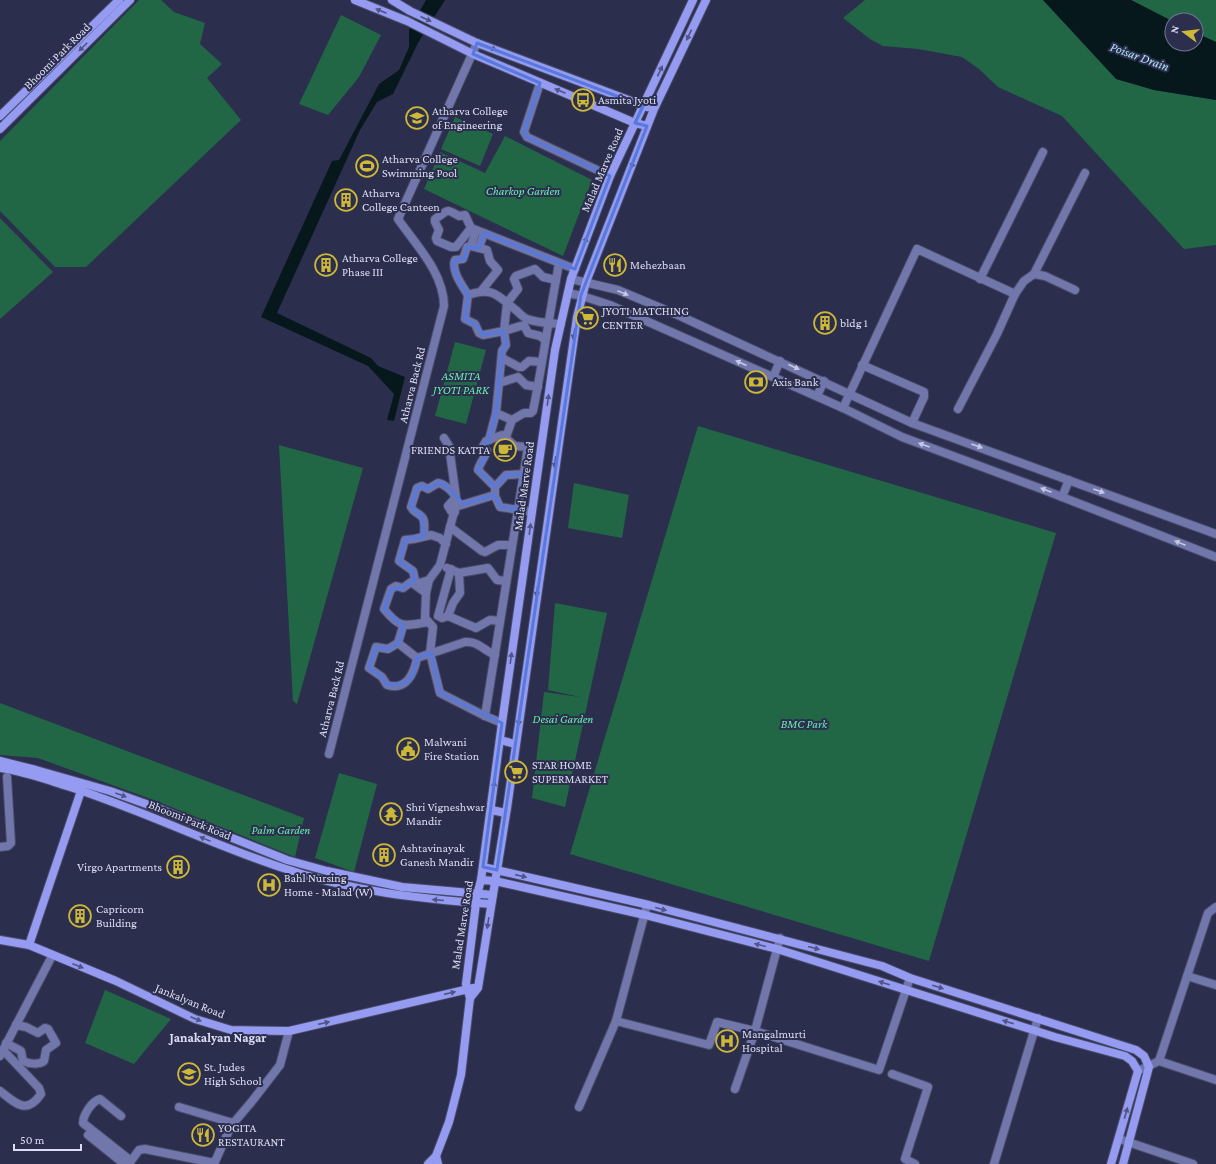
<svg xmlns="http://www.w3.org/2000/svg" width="1216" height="1164" viewBox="0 0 1216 1164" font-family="'Crimson Pro',serif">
  <rect width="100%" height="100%" fill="#2c2e4e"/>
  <g fill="#216746">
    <polygon points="139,0 161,0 174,12 205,23 200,44 222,64 207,78 241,120 86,267 55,267 0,211 0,141"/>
    <polygon points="865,0 1043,0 1117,79 1154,90 1216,100 1216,245 1184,249 1062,116 998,87 979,69 962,57 918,49 883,46 870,39 843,18"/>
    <polygon points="1131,0 1216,0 1216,42 1196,33 1196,20 1172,21"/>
    <polygon points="341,15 381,35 359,77 328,115 299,104"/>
    <polygon points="455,117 493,134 480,166 441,149"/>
    <polygon points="505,136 592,180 563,256 424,189 440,152 485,173"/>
    <polygon points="0,218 53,272 0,319"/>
    <polygon points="455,342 486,350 466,424 435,416"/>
    <polygon points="698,426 1056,533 929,961 570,854"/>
    <polygon points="279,445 363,468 297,704 293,701"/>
    <polygon points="574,483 629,495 622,538 568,528"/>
    <polygon points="555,603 607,613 565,807 532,798 544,692 580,697 548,690"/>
    <polygon points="0,703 304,818 295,857 159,802 38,758 0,755"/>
    <polygon points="339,773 377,784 354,872 315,858"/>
    <polygon points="105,990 171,1019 134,1064 85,1043"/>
  </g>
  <g fill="#07181d">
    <polygon points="426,0 445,0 418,43 393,94 377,102 360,130 277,313 371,358 378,366 405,377 394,421 387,420 394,394 368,366 261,317 332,161 339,160 379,84 399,70 409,47 409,30"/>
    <polygon points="1043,0 1131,0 1172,21 1172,44 1196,44 1196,33 1216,42 1216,100 1154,90 1116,79"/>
    <polygon points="360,156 378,165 373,175 355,166"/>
  </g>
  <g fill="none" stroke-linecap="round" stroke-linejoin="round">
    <g stroke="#484a68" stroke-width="10">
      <g id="street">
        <polyline points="540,83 524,132 527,137 610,176"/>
        <path d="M 471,228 L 456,247 L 451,247 L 437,241 L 436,238 L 439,230 L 435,222 L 435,219 C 449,210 445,208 459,216 L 465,215 L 471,228 L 575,269"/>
        <polyline points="471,246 476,230"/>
        <polyline points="479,248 484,233"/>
        <polyline points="1034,274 1085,173"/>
        <polyline points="571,279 618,290 680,316 912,423 1216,534"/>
        <polyline points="980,279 1043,152"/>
        <polyline points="556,280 559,263"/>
        <polyline points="568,293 582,296 610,305 843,408 902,437 1039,488 1216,557"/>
        <path d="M 468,295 C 462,285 451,271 455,260 L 463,259 L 467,247 L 471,246 L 487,250 L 490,261 L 498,270 L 482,290"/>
        <polyline points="502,358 519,367 522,367 529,361 542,362"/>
        <polyline points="862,365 924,392 924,397 912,423"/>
        <polyline points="773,377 780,361"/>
        <polyline points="499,383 502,351 506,345 504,331 524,325 528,333 540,336 545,340"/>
        <polyline points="817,396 824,381"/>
        <polyline points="843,408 917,249 1015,294 1024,281 1034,274 1045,276 1075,290"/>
        <polyline points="958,409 997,334 1015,294"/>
        <path d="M 496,413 L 512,420 L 524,413 L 531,413 L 533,411 C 542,367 548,323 556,280 L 543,277 L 535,269 L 516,276 L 514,279 L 518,289 L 507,303 L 504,331 L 483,335 L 479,333 L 475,324 L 465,319 L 468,295 C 493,286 498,296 517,311 C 520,314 523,317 527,319 C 537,323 550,323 561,324"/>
        <polyline points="506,437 512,420"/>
        <polyline points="444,438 449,446 456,497 448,506 451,511 455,512"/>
        <polyline points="489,440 496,413 499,383 518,377 526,385 538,387"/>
        <polyline points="495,487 506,475 524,474"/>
        <polyline points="1062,497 1069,480"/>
        <polyline points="455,507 491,496 495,496 500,507 532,512"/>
        <polyline points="450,527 482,551 485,552 498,545 512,545"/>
        <path d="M 424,536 C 424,529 426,520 421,516 C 417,512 414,513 411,507 L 417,488 L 422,486 L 428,489 L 438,483 C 445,484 455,493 457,501 L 440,565 L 429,580 L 426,593 L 425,618 L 433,627 L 430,653 L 440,693 L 485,716 L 502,723"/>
        <polyline points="447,568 459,573 488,568 497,580 506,581"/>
        <polyline points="451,569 438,616 442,618 448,616 476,628 490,620 500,621"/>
        <polyline points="429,580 416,584 413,571 399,561 405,540 414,539 431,535 440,538 446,544"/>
        <path d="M 426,593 L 411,582 L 403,588 L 396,586 L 391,589 L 384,609 C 400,629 404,626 428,622"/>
        <polyline points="448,616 453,603 460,593 459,573"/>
        <path d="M 398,643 L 417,658 C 414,674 406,691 387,685 L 382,677 L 369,668 L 376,647 L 388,649 Z"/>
        <polyline points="398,643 403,626"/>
        <path d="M 417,658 L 465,642 C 478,641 483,650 495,655"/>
        <path d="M 485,716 L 528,447 L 515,446 L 502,435 L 486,441 L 483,446 L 487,451 C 485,458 480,462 478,470 L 495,487 L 495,496"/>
        <path d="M 329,754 L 444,306 C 444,273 416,245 398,219 L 477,43"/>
        <polyline points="0,847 8,846 11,843 7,777"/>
        <polyline points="780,938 755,1031 879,1070 910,978"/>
        <polyline points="1187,976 1216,985"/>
        <polyline points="616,1021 709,1045 717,1022 755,1031 735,1089"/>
        <path d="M 6,1043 L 21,1051 L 23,1061 C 29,1064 39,1065 44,1061 L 46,1050 L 56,1043 L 48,1029 L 45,1028 L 38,1033 L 26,1027 L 16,1025"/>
        <polyline points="0,1056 52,956"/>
        <polyline points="1159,1061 1216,1080"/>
        <polyline points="1138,1071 1159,1061 1208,913 1216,907"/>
        <polyline points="892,1074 928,1087 905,1159 915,1164"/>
        <path d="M 0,1091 C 16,1104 27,1115 41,1094 L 39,1088 L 3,1050"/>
        <polyline points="179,1107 233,1123"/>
        <polyline points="579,1107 616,1021 647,905"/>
        <path d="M 121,1116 L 100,1099 C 92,1101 83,1115 83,1123 L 131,1161 L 139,1150 L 145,1149 L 214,1163"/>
        <polyline points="88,1135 123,1163 128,1160"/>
        <polyline points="1119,1139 1193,1164"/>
        <polyline points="214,1164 231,1126 253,1100 280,1065 289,1031"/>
        <polyline points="994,1164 1038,1018"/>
      </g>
    </g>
    <g stroke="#484a68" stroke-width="10">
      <g id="secondary">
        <polyline points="355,0 407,21 473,54 635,123 647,126"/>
        <polyline points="392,0 410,11 477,43 647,107"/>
        <polyline points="0,116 119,0"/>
        <polyline points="0,129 130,0"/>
        <polyline points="500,740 515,744"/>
        <polyline points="0,761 36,770 110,791 160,809 287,860 327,871 402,887 493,895"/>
        <path d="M 0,768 C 23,771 45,779 67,786 C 140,809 208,843 280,867 C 348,891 420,899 491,904"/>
        <polyline points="491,810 506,813"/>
        <polyline points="483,867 649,905 882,966 910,978 1136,1050 1144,1056 1149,1067 1123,1164"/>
        <polyline points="481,880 495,881 645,915 777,949 1055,1037 1125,1056 1132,1061 1138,1071 1111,1164"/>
        <polyline points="0,940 29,945 116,981 195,1019 231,1030 289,1031 473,988"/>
        <polyline points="29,945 83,785"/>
        <polyline points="470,998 466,984 477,895 481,880 502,723 555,350 571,279 610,176 693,0"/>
        <polyline points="428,1164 436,1156"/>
        <polyline points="438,1164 436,1156 449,1122 461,1075 470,998 478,988 507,808 577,317 586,282 654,109 706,0"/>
      </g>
    </g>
    <use href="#street" stroke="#7176ab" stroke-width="8"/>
    <use href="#secondary" stroke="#949bf0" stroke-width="8"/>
  </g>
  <defs><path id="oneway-solid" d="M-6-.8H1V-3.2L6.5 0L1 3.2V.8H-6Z"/></defs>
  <g fill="#505487">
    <use href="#oneway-solid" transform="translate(381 11) rotate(-157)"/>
    <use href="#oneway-solid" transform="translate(426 19) rotate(25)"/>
    <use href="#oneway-solid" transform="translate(689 35) rotate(115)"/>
    <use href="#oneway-solid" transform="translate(83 47) rotate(135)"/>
    <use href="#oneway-solid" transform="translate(491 48) rotate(21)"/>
    <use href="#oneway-solid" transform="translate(660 71) rotate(-65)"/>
    <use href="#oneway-solid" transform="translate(560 91) rotate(-157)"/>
    <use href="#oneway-solid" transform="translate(633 163) rotate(111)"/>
    <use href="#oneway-solid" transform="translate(585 242) rotate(-69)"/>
    <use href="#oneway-solid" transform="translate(574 334) rotate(99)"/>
    <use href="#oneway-solid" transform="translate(548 400) rotate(-82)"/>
    <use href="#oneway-solid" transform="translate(555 462) rotate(98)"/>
    <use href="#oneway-solid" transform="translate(530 529) rotate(-82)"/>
    <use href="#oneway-solid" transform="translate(537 591) rotate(98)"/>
    <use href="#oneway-solid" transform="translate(511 658) rotate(-82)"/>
    <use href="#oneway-solid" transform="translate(519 720) rotate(98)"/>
    <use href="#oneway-solid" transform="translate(494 787) rotate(-83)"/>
    <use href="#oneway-solid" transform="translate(121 795) rotate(20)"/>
    <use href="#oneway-solid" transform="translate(205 839) rotate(-158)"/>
    <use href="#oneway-solid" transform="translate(521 876) rotate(13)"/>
    <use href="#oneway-solid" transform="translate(438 900) rotate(-175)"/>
    <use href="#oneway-solid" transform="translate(661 909) rotate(15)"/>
    <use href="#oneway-solid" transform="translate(488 923) rotate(99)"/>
    <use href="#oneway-solid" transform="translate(760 945) rotate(-166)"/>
    <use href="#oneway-solid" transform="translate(814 948) rotate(15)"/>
    <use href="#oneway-solid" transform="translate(78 966) rotate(21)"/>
    <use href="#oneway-solid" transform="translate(884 983) rotate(-163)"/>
    <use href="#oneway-solid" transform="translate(938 987) rotate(17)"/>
    <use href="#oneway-solid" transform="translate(450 993) rotate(-13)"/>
    <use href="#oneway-solid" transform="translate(196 1019) rotate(23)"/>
    <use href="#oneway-solid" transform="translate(1008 1022) rotate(-163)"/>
    <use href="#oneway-solid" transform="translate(324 1023) rotate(-13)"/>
    <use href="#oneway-solid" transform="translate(1126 1113) rotate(-74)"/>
  </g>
  <g fill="#c6c9e4">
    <use href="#oneway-solid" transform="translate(623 293) rotate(22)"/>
    <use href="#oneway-solid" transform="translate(741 363) rotate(-156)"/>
    <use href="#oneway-solid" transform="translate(794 367) rotate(24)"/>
    <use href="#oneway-solid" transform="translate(924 445) rotate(-160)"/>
    <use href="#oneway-solid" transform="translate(977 446) rotate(20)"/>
    <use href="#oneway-solid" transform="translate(1046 490) rotate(-159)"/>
    <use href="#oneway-solid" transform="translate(1099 491) rotate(20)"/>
    <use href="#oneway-solid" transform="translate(1180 543) rotate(-158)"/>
  </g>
  <path fill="none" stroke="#5679e0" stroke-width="3" stroke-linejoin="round" d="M 477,43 L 643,106 L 635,123 L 647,126 L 581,295 L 497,870 L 483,867 L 502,723 L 440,693 L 431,653 L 417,658 L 414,673 L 406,683 L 387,685 L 382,677 L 369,668 L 376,647 L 388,649 L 399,643 L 403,626 L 384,609 L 391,589 L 403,588 L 415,580 L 413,571 L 399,561 L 405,540 L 424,536 L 422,516 L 411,507 L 417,488 L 422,486 L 428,489 L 438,483 L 442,483 L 464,504 L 494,495 L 501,507 L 518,510 L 524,474 L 506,475 L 495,487 L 478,470 L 487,452 L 483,446 L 489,440 L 496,413 L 502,351 L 506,345 L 503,331 L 483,335 L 476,325 L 465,319 L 468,295 L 459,281 L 453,265 L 455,260 L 465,258 L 467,247 L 479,248 L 484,233 L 575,269 L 610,176 L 527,137 L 524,132 L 540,83 L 473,54 Z"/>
  <defs>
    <g id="bus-ring" transform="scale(1.15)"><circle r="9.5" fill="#2c2e4e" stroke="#ceb837" stroke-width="1.5"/><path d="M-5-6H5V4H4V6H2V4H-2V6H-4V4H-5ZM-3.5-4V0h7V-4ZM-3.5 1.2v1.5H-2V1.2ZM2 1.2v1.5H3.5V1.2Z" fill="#ceb837"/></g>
    <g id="school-ring" transform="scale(1.15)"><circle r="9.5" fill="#2c2e4e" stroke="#ceb837" stroke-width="1.5"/><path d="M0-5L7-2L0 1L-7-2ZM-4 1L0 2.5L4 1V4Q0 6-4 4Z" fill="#ceb837"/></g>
    <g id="stadium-ring" transform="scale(1.15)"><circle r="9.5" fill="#2c2e4e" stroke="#ceb837" stroke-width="1.5"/><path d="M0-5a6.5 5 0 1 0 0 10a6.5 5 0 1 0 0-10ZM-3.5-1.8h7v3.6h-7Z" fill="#ceb837"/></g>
    <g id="building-ring" transform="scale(1.15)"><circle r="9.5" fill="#2c2e4e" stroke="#ceb837" stroke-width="1.5"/><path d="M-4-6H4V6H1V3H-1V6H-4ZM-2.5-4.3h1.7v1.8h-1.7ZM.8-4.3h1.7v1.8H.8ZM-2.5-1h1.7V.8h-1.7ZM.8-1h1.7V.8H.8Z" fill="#ceb837"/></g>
    <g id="restaurant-ring" transform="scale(1.15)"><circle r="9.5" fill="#2c2e4e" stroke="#ceb837" stroke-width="1.5"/><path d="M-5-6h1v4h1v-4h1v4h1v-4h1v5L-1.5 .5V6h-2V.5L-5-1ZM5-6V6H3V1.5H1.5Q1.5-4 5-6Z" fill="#ceb837"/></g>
    <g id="supermarket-ring" transform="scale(1.15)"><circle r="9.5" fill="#2c2e4e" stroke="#ceb837" stroke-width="1.5"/><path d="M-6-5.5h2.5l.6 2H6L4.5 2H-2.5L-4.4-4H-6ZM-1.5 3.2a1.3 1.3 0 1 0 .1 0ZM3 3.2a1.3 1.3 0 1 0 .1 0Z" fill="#ceb837"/></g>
    <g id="bank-ring" transform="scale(1.15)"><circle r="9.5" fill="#2c2e4e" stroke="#ceb837" stroke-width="1.5"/><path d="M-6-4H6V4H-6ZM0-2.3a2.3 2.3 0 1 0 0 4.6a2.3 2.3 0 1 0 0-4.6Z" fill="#ceb837"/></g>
    <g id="cafe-ring" transform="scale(1.15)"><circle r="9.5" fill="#2c2e4e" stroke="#ceb837" stroke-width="1.5"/><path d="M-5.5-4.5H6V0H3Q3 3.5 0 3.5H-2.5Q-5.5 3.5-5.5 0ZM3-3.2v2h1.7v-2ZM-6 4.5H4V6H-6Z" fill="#ceb837"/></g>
    <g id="civic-ring" transform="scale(1.15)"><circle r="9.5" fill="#2c2e4e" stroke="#ceb837" stroke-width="1.5"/><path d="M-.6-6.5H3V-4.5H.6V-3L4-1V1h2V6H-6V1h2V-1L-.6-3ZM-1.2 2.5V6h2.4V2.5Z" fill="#ceb837"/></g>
    <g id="temple-ring" transform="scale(1.15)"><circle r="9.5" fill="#2c2e4e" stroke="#ceb837" stroke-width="1.5"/><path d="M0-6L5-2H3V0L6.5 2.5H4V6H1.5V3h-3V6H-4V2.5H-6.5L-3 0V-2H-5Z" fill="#ceb837"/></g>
    <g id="hospital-ring" transform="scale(1.15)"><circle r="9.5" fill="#2c2e4e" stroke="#ceb837" stroke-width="1.5"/><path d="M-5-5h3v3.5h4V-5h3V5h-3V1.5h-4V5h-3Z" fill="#ceb837"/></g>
  </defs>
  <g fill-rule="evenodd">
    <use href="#bus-ring" x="583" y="100"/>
    <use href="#school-ring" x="417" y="118"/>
    <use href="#stadium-ring" x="367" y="166"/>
    <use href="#building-ring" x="346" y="200"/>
    <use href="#building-ring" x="326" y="265"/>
    <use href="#restaurant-ring" x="615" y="265"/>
    <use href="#supermarket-ring" x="587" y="318"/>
    <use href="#building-ring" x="825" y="323"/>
    <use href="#bank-ring" x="756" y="382"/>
    <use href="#cafe-ring" x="505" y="450"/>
    <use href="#civic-ring" x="408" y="749"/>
    <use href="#supermarket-ring" x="516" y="772"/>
    <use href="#temple-ring" x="391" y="814"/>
    <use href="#building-ring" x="384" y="855"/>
    <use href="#building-ring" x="178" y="867"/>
    <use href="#hospital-ring" x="269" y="885"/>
    <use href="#building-ring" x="80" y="916"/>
    <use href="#hospital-ring" x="727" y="1041"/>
    <use href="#school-ring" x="189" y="1074"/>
    <use href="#restaurant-ring" x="203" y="1135"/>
  </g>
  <g text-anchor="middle" stroke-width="4" stroke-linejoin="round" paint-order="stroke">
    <g font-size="12" fill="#dbdef2" stroke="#2c2e4e">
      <text transform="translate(57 56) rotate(-45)" y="4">Bhoomi Park Road</text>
      <text transform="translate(602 170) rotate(-67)" y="4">Malad Marve Road</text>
      <text transform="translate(412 385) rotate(-76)" y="4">Atharva Back Rd</text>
      <text transform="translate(524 486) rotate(-82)" y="4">Malad Marve Road</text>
      <text transform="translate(331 699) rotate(-76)" y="4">Atharva Back Rd</text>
      <text transform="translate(190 820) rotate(22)" y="4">Bhoomi Park Road</text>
      <text transform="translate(462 925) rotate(-81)" y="4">Malad Marve Road</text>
      <text transform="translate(190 1001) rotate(22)" y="4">Jankalyan Road</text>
    </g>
    <g font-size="12" fill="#dbdef2" stroke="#2c2e4e" text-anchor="start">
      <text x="598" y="104">Asmita Jyoti</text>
      <text x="432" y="115">Atharva College<tspan x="432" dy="14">of Engineering</tspan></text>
      <text x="382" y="163">Atharva College<tspan x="382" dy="14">Swimming Pool</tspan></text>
      <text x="362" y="197">Atharva<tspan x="362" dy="14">College Canteen</tspan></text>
      <text x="342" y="262">Atharva College<tspan x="342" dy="14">Phase III</tspan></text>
      <text x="630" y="269">Mehezbaan</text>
      <text x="602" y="315">JYOTI MATCHING<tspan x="602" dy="14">CENTER</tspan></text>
      <text x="840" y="327">bldg 1</text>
      <text x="772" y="386">Axis Bank</text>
      <text x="490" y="454" text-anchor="end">FRIENDS KATTA</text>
      <text x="424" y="746">Malwani<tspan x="424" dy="14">Fire Station</tspan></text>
      <text x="532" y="769">STAR HOME<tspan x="532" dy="14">SUPERMARKET</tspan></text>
      <text x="406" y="811">Shri Vigneshwar<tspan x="406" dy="14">Mandir</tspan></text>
      <text x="400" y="852">Ashtavinayak<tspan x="400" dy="14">Ganesh Mandir</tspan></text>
      <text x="162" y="871" text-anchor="end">Virgo Apartments</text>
      <text x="284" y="882">Bahl Nursing<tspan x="284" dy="14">Home - Malad (W)</tspan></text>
      <text x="96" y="913">Capricorn<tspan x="96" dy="14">Building</tspan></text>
      <text x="742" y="1038">Mangalmurti<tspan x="742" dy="14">Hospital</tspan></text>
      <text x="204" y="1071">St. Judes<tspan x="204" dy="14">High School</tspan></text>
      <text x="218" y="1132">YOGITA<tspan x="218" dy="14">RESTAURANT</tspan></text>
    </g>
    <g font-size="12" font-style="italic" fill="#68efad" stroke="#2c2e4e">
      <text x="523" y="195">Charkop Garden</text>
      <text x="461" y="380">ASMITA<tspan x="461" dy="14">JYOTI PARK</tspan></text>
      <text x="563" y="723">Desai Garden</text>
      <text x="804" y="728">BMC Park</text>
      <text x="281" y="834">Palm Garden</text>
    </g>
    <g font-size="13" font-style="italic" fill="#b0e6f8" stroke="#2c2e4e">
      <text transform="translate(1140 56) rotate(20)" y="5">Poisar Drain</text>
    </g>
    <g font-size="13" font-weight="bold" fill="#dbdef2" stroke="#2c2e4e">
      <text x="218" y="1042">Janakalyan Nagar</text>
    </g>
  </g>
  <g transform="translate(1184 32) rotate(285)"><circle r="19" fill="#2c2e4e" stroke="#727490"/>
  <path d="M0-3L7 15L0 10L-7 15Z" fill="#ceb837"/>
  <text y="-6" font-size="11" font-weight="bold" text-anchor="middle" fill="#dbdef2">N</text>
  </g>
  <path d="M14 1144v6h67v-6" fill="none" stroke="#dbdef2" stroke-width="2"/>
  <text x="20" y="1144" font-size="12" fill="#dbdef2" stroke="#2c2e4e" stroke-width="3" paint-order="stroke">50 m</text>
</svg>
